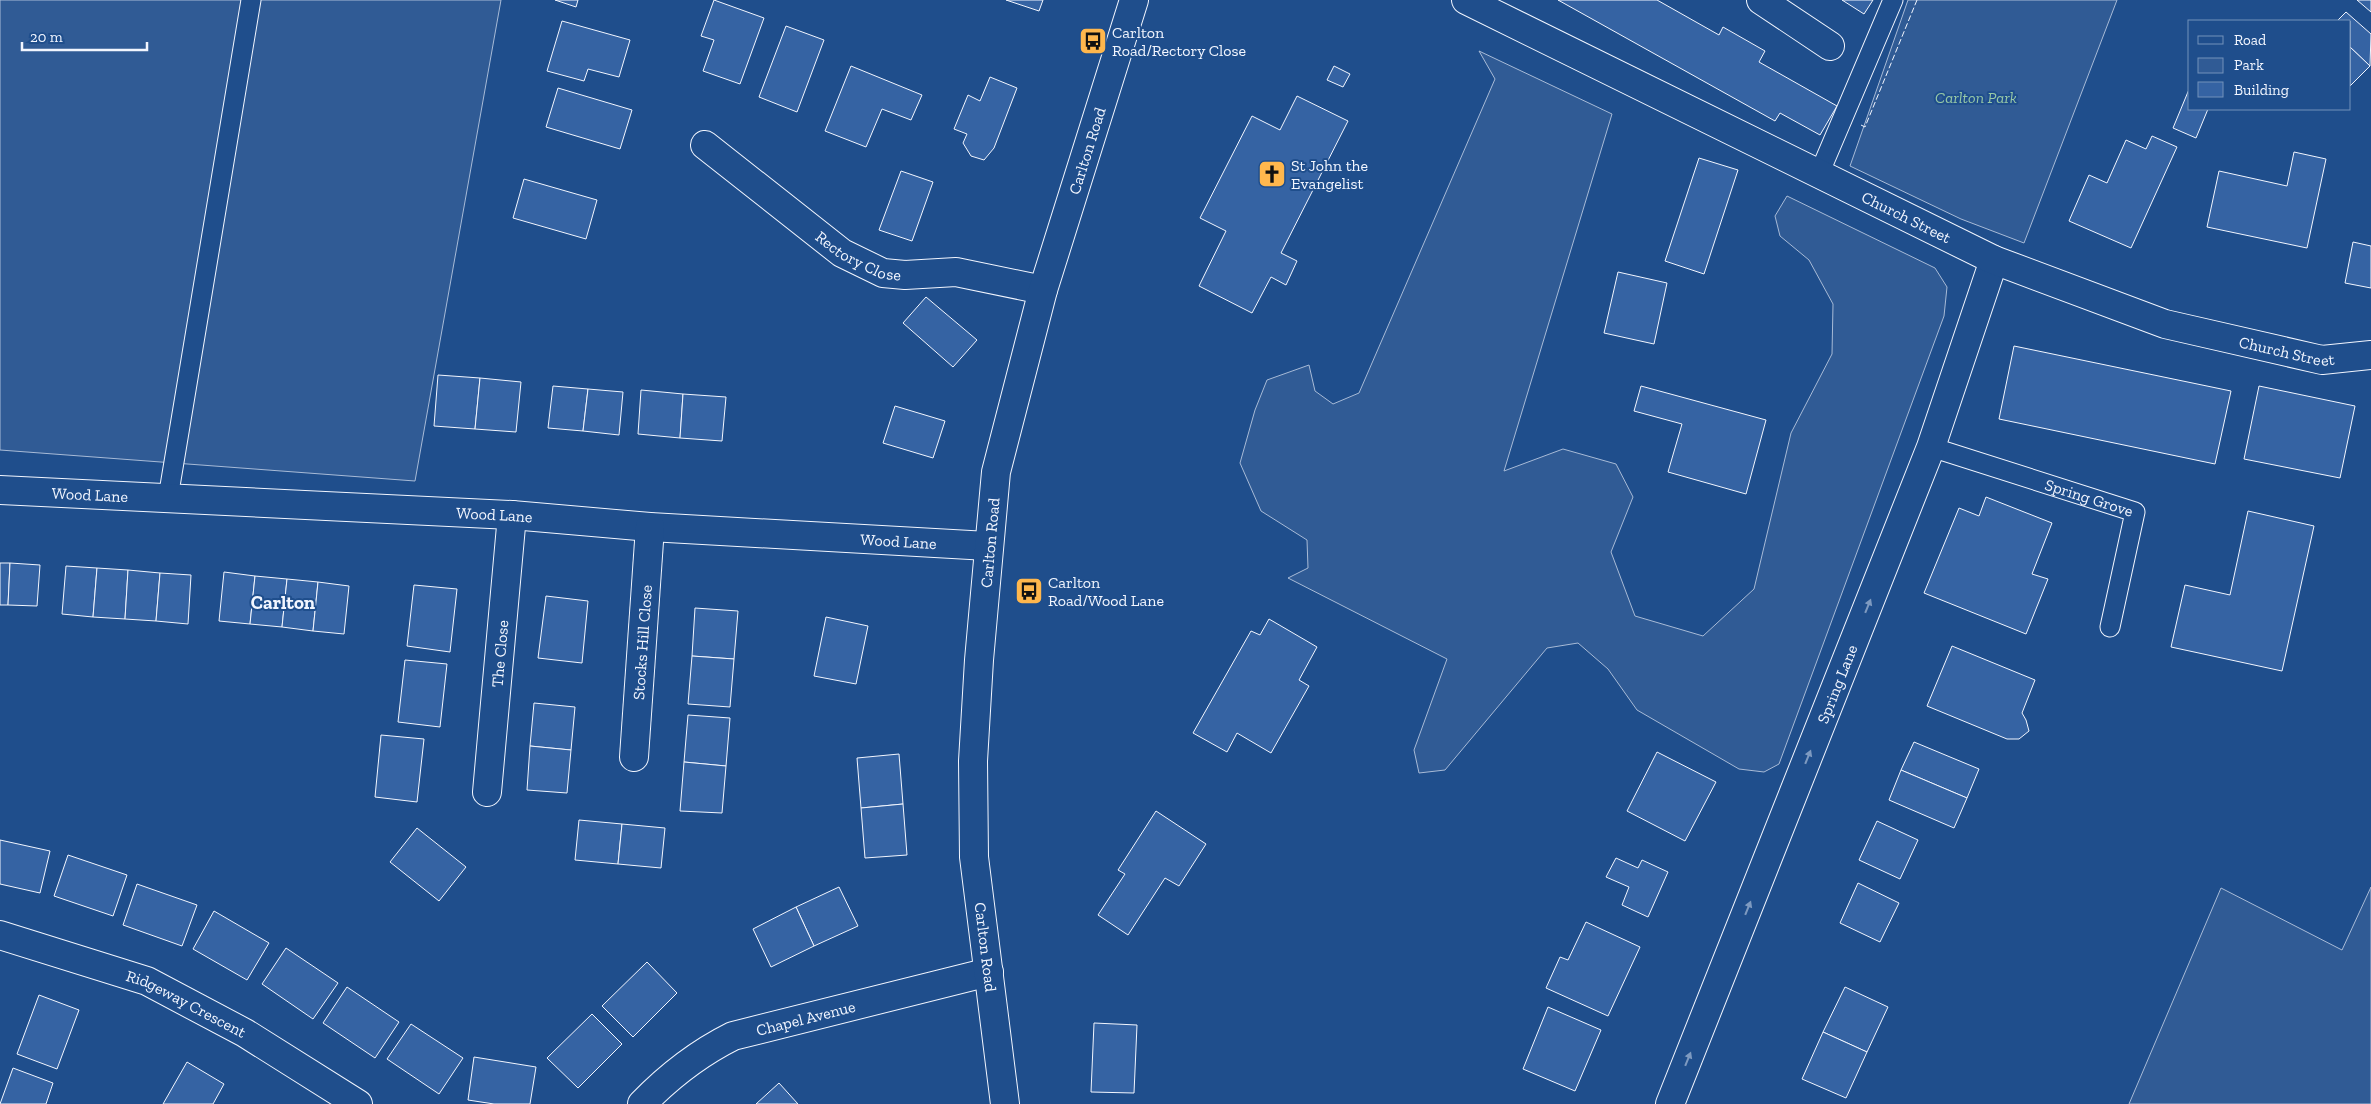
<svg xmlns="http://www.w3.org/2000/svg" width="2371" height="1104" viewBox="0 0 2371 1104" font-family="'Zilla Slab',serif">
  <rect width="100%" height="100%" fill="#1f4e8c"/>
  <g fill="#305b95" stroke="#a8bbd7">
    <polygon points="0,0 501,0 415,481 0,450"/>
    <polygon points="1908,0 2117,0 2024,243 1961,219 1850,166"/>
    <polygon points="1479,51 1612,114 1504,471 1563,449 1616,464 1633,497 1611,552 1635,616 1703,636 1754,589 1791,433 1832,354 1833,304 1809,260 1780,236 1775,216 1787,196 1935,268 1947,287 1944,316 1779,764 1764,772 1739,769 1637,710 1608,669 1578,643 1547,648 1445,770 1419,773 1414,750 1447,659 1288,578 1308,568 1307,540 1261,511 1240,463 1255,410 1267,380 1309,365 1315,391 1333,404 1359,393 1495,79"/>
    <polygon points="2371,887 2371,1104 2129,1104 2221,888 2342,950"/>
  </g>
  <g fill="#3563a3" stroke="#f2f6ff">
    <polygon points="555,0 578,0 576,7"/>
    <polygon points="714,0 764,18 740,84 703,71 714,40 701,36"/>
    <polygon points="1006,0 1043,0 1039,11"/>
    <polygon points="1558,0 1657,0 1719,35 1723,27 1765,51 1759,62 1837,106 1820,135 1780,113 1775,121"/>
    <polygon points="1842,0 1873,0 1864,14"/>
    <polygon points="2357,0 2371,0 2371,12"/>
    <polygon points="2346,12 2371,34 2370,66 2350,47 2350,21 2337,21"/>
    <polygon points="562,21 630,40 619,77 588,69 584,81 547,71"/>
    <polygon points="786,26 824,40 797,112 759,97"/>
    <polygon points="2350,47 2370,66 2350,86"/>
    <polygon points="851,66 922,95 911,120 882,109 866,147 825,131"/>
    <polygon points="1334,66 1350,74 1343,87 1327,80"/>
    <polygon points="990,77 1017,88 994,148 984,160 971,156 963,143 967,134 954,129 968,95 980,101"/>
    <polygon points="2190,87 2190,109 2208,109 2196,138 2173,128"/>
    <polygon points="558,88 632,110 620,149 546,127"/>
    <polygon points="1297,96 1348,121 1281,253 1297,261 1286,285 1271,277 1252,313 1199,286 1226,231 1200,218 1252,116 1280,130"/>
    <polygon points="2152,136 2177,147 2131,248 2069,221 2089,175 2107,183 2126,140 2146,149"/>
    <polygon points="2294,152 2326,159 2307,248 2207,227 2219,171 2287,186"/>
    <polygon points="1699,158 1738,170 1704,274 1665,261"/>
    <polygon points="901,171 933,182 912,241 879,230"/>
    <polygon points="524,179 597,200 586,239 513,218"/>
    <polygon points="2353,242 2371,246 2371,288 2345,283"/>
    <polygon points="1618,272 1667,283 1654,344 1604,333"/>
    <polygon points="926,297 977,340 953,367 903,323"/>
    <polygon points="2014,346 2231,391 2215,464 1999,419"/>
    <polygon points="438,375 480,378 475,429 434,426"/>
    <polygon points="480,378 521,382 516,432 475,429"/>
    <polygon points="553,386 588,389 583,431 548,428"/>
    <polygon points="1641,386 1766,420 1746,494 1668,472 1682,424 1634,411"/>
    <polygon points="2259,386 2355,406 2340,478 2244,459"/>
    <polygon points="588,389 623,392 619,435 583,431"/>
    <polygon points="641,390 683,394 680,438 638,434"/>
    <polygon points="683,394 726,397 722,441 680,438"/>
    <polygon points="895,406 945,421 933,458 883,443"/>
    <polygon points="1986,497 2052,523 2032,574 2048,579 2026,634 1924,593 1959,508 1979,516"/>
    <polygon points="2248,511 2314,526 2282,671 2171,647 2185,585 2230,595"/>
    <polygon points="0,563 10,563 8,605 0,605"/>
    <polygon points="10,563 40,565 37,606 8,605"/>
    <polygon points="66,566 97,568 93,617 62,614"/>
    <polygon points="97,568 128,570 125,619 93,617"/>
    <polygon points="128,570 160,573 156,621 125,619"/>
    <polygon points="224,572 255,576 250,624 219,621"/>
    <polygon points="160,573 191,575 188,624 156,621"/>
    <polygon points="255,576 287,579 282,627 250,624"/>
    <polygon points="287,579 318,582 313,631 282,627"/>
    <polygon points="318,582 349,586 344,634 313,631"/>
    <polygon points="414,585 457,589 450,652 407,646"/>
    <polygon points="546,596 588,601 582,663 538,658"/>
    <polygon points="695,608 738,611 734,659 692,656"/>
    <polygon points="826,617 868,626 856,684 814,676"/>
    <polygon points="1269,619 1317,647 1299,680 1309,686 1271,753 1237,733 1227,752 1193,733 1251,631 1260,635"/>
    <polygon points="1952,646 2035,680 2022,713 2026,720 2029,731 2019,739 2007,739 1927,706"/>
    <polygon points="692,656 734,659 730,707 688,704"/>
    <polygon points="405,660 447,664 440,727 398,722"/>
    <polygon points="534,703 575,707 571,750 530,746"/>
    <polygon points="688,715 730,718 726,766 684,762"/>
    <polygon points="381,735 424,739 417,802 375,797"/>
    <polygon points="1914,742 1979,769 1967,798 1901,770"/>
    <polygon points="530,746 571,750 567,793 527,790"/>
    <polygon points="1657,752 1716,782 1685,841 1627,811"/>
    <polygon points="899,754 903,804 861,808 857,758"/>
    <polygon points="684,762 726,766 722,813 680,811"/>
    <polygon points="1901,770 1967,798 1954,828 1889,800"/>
    <polygon points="903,804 907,855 865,858 861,808"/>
    <polygon points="1156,811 1206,844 1179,886 1165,878 1128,935 1098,915 1125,874 1118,870"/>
    <polygon points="579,820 622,824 618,864 575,860"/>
    <polygon points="1877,821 1918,840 1900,879 1859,860"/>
    <polygon points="622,824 665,828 661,868 618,864"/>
    <polygon points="417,828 466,867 439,901 390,862"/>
    <polygon points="0,840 50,851 40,893 0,884"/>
    <polygon points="68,855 127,875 113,916 54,896"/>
    <polygon points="1616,858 1638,868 1642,860 1668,872 1648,917 1622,905 1629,887 1606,877"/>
    <polygon points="1858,883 1899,903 1880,942 1840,923"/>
    <polygon points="137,884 197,905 182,946 123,925"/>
    <polygon points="839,887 858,926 814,946 796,907"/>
    <polygon points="796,907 814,946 771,967 753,929"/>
    <polygon points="214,911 269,943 247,980 193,949"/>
    <polygon points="1586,922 1640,947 1608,1016 1546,988 1560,957 1568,960"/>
    <polygon points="286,948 338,983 313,1019 262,984"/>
    <polygon points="647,962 677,993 633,1037 602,1006"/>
    <polygon points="347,987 399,1022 375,1058 323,1023"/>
    <polygon points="1845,987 1888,1007 1867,1052 1823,1032"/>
    <polygon points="39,995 79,1010 57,1069 17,1054"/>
    <polygon points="1548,1007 1601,1030 1575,1091 1523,1069"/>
    <polygon points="592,1014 622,1044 578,1088 547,1058"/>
    <polygon points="1094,1023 1137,1025 1134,1093 1091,1092"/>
    <polygon points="411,1024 463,1058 439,1094 387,1059"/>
    <polygon points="1823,1032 1867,1052 1846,1098 1802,1079"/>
    <polygon points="474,1057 536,1067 530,1104 494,1104 468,1100"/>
    <polygon points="187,1062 224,1084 213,1104 163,1104"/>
    <polygon points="13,1068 53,1083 46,1104 0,1104"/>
    <polygon points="779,1083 798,1104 756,1104"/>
  </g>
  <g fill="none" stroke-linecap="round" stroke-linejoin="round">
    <g stroke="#f2f6ff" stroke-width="21">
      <g id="service">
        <polyline points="1819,174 1893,0"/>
        <path id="s1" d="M 1931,447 L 2135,512 L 2110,627"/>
        <polyline points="168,498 251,0"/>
      </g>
    </g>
    <g stroke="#f2f6ff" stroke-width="30">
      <g id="minor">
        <polyline points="1761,0 1830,46"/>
        <path id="s2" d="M 705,145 L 842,253 L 883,273 L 905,275 L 956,272 L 1043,290"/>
        <path id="s3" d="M 0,490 L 512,515 L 650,527 L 988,546"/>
        <path id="s4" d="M 634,757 L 650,527"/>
        <path id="s5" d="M 487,792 L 512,515"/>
        <path id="s6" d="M 0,935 L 147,981 L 245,1033 L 358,1104"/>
        <path id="s7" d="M 642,1104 C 668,1077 699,1053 733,1036 L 989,972"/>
        <path id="s8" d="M 1670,1104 L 1931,447 L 1994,260"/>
      </g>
    </g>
    <g stroke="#f2f6ff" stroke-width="30">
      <g id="tertiary">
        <path id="s9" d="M 1466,0 L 1994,260 L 2165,324 L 2322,360 L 2371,355"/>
      </g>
    </g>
    <g stroke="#f2f6ff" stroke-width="30">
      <g id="secondary">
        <path id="s10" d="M 1005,1104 L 974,857 L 973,761 L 979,660 L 996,472 L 1043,290 L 1134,0"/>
      </g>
    </g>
    <use href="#service" stroke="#1f4e8c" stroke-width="19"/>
    <use href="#minor" stroke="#1f4e8c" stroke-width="28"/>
    <use href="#tertiary" stroke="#1f4e8c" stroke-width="28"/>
    <use href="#secondary" stroke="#1f4e8c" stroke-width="28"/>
    <polyline stroke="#f2f6ff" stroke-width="1" stroke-dasharray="6 2.5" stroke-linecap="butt" points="1861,125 1865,127 1917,0"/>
  </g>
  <defs><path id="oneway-solid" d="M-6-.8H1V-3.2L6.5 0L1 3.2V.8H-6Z" transform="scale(1.25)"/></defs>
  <g fill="#7e9ac0">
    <use href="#oneway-solid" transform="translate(1868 606) rotate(-68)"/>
    <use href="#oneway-solid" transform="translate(1808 757) rotate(-68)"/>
    <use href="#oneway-solid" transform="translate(1748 908) rotate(-68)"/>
    <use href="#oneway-solid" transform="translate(1688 1059) rotate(-68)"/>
  </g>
  <defs>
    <g id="bus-square" transform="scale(1.4375)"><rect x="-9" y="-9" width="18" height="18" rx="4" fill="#ffb74d" stroke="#1f4e8c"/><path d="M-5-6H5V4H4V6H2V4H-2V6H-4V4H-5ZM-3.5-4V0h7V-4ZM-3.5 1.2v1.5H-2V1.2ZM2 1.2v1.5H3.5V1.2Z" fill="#111"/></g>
    <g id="church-square" transform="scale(1.4375)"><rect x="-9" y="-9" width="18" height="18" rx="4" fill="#ffb74d" stroke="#1f4e8c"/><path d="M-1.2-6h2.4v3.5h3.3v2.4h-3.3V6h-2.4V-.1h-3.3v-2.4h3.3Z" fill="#111"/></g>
  </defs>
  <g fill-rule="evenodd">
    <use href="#bus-square" x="1093" y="41"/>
    <use href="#church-square" x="1272" y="174"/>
    <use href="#bus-square" x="1029" y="591"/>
  </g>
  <g text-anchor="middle" stroke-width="4" stroke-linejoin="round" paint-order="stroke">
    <g font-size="16" fill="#f2f6ff" stroke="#1f4e8c" text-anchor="start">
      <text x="1112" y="38">Carlton<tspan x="1112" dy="18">Road/Rectory Close</tspan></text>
      <text x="1291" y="171">St John the<tspan x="1291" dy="18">Evangelist</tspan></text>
      <text x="1048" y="588">Carlton<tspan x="1048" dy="18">Road/Wood Lane</tspan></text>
    </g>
    <g font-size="16" font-style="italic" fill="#97c8a6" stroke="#1f4e8c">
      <text x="1976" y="103">Carlton Park</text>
    </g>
    <g font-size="16" fill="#f2f6ff" stroke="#1f4e8c">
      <text dy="6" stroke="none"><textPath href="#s10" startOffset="969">Carlton Road</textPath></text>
      <text dy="6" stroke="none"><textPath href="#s9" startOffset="491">Church Street</textPath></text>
      <text dy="6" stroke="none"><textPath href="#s2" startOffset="191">Rectory Close</textPath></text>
      <text dy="6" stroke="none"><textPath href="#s9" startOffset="896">Church Street</textPath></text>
      <text dy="6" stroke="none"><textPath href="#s3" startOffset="90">Wood Lane</textPath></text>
      <text dy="6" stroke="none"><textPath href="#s1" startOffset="166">Spring Grove</textPath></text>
      <text dy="6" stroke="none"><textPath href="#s3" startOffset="495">Wood Lane</textPath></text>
      <text dy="6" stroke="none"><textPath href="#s3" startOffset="900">Wood Lane</textPath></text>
      <text dy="6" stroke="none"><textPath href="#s10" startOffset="564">Carlton Road</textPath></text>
      <text dy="6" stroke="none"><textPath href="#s4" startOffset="115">Stocks Hill Close</textPath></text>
      <text dy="6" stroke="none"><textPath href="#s5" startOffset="139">The Close</textPath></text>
      <text dy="6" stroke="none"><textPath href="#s8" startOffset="452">Spring Lane</textPath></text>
      <text transform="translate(986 947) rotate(83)" y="6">Carlton Road</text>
      <text dy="6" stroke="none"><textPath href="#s6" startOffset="199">Ridgeway Crescent</textPath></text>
      <text dy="6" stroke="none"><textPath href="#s7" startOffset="189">Chapel Avenue</textPath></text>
    </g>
    <g font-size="19" font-weight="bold" fill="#f2f6ff" stroke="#1f4e8c">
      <text x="283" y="609">Carlton</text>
    </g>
  </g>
  <rect x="2188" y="20" width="162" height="90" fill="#1f4e8c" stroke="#7391ba"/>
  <rect x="2198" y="36" width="25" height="8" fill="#1f4e8c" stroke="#7391ba"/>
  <text x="2234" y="45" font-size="15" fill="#f2f6ff">Road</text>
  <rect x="2198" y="58" width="25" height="15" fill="#305b95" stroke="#7391ba"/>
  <text x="2234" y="70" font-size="15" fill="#f2f6ff">Park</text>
  <rect x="2198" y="82" width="25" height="15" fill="#3563a3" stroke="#7391ba"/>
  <text x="2234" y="95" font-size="15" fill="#f2f6ff">Building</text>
  <path d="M22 42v8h125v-8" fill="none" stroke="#f2f6ff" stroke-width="2.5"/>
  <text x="30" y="42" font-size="15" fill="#f2f6ff" stroke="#1f4e8c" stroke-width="4" paint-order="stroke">20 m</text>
</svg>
